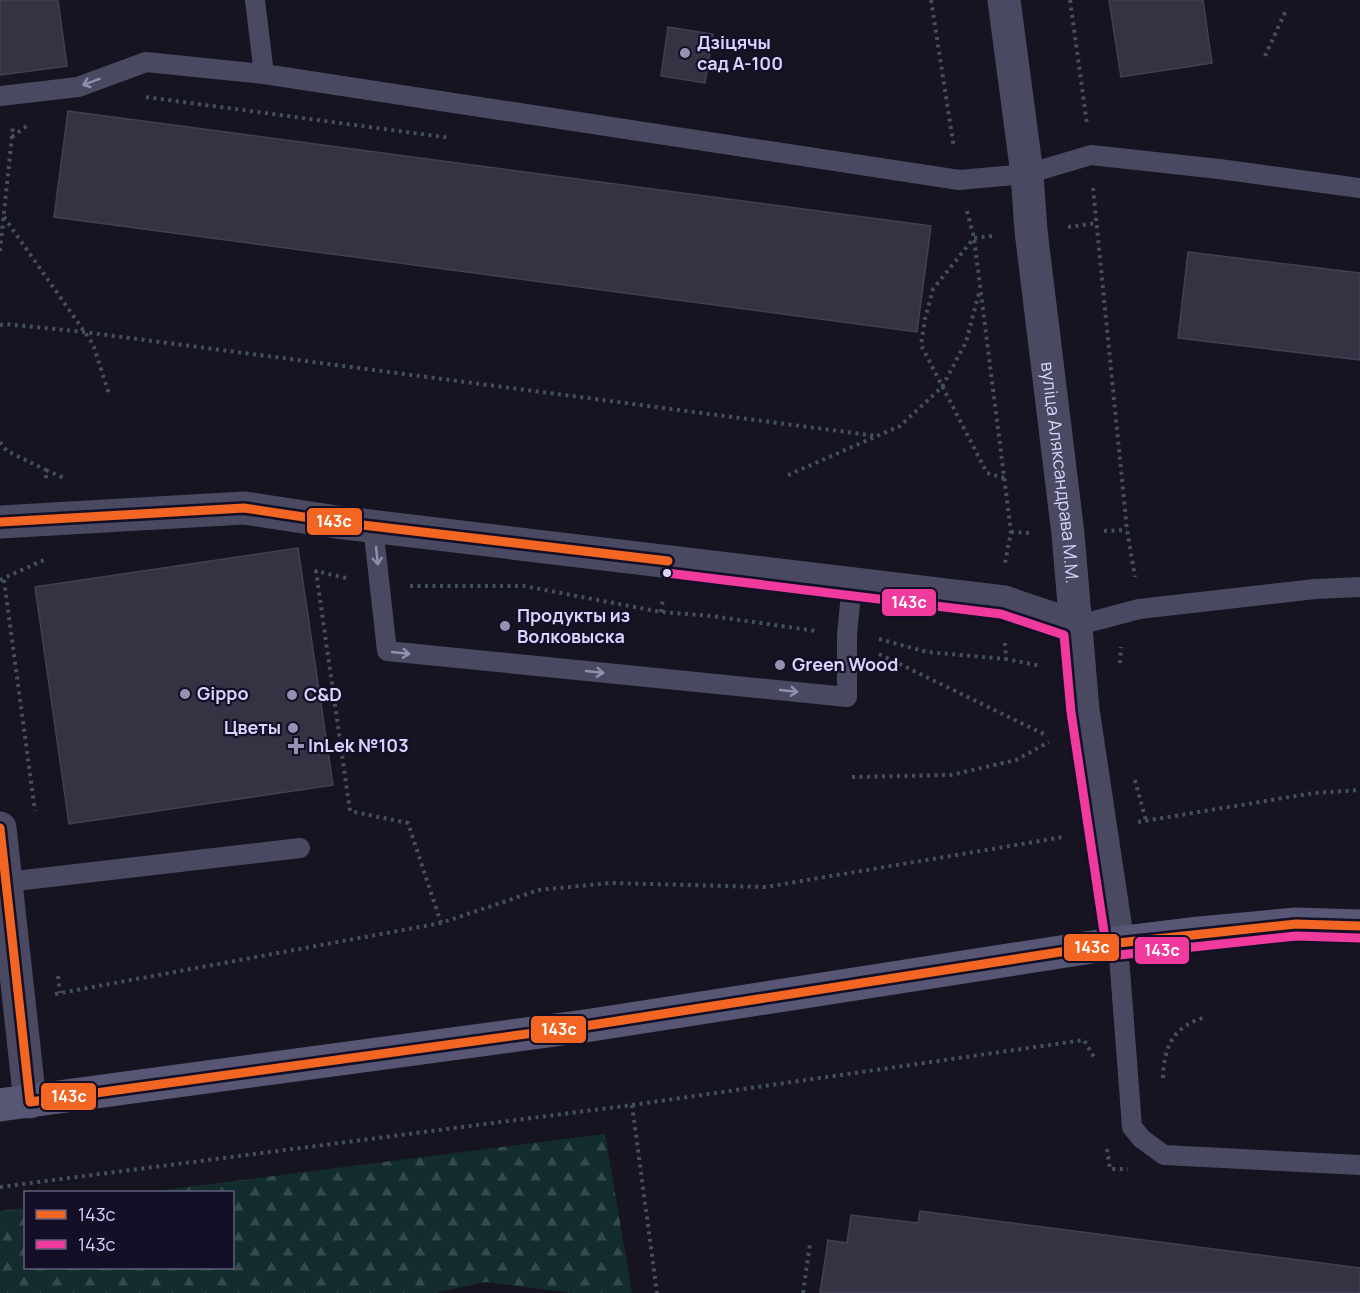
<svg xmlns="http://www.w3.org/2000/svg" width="1360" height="1293" viewBox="0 0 1360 1293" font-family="Manrope,sans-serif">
  <defs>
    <pattern id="forest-firs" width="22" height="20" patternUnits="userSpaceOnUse" patternTransform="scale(1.5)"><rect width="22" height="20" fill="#132c2d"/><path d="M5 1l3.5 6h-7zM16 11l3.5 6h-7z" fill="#354a4c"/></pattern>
  </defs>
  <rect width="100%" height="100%" fill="#161421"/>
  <polygon fill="url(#forest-firs)" points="605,1134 632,1293 572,1293 486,1282 435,1293 0,1293 0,1211 25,1208 26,1268 232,1268 232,1192 147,1192"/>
  <g fill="#343243" stroke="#433f54" stroke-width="1.5">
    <polygon points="0,0 58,0 67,66 0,75"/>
    <polygon points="1109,0 1203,0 1212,63 1121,77"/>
    <polygon points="668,27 713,34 705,83 661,76"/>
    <polygon points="68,111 931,226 917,332 54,217"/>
    <polygon points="1188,252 1360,273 1360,360 1178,338"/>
    <polygon points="298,548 333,785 69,824 35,587"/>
    <polygon points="920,1211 1360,1268 1360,1293 820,1293 828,1240 847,1243 851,1215 918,1223"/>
  </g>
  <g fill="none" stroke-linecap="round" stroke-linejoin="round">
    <g stroke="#44505f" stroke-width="4" stroke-dasharray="3 4.5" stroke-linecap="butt">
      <polyline points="931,0 954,148"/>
      <polyline points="1070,0 1087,124"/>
      <polyline points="1265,56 1287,8"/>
      <polyline points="146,97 451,138"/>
      <polyline points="12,137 28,125"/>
      <polyline points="1093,188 1127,530 1135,577"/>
      <polyline points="967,211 974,238 1011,532 1005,563"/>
      <polyline points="4,217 93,344 109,394"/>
      <polyline points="1068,227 1097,223"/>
      <polyline points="992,236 974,238 933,289 925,319 921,345 987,473 1004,478"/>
      <polyline points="0,251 13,126"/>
      <polyline points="0,325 6,324 84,332 877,436"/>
      <polyline points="0,442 7,451 46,470 46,480"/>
      <polyline points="46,470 64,478"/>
      <polyline points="788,475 900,426 942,387 966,342 979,293"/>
      <polyline points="1104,531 1127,530"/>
      <polyline points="1011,532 1031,533"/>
      <polyline points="346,578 316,571 350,811 408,823 441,923"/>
      <polyline points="0,580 46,559"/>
      <polyline points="4,580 35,811"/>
      <polyline points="410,586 524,586 661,612 712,616 816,631"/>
      <polyline points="661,612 663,598"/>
      <polyline points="879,639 927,652 1006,659"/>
      <polyline points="1005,643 1006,659 1041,666"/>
      <polyline points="879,654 1048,736"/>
      <polyline points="1120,663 1121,647"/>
      <polyline points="852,777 951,775 1016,760 1049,742"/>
      <polyline points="1135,780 1146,821"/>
      <polyline points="1138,822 1314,793 1360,790"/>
      <polyline points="58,976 60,993"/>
      <polyline points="55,994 441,923 539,890 610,883 766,887 1063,837"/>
      <path d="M 1163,1078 C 1164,1046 1173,1026 1206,1017"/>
      <polyline points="632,1105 657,1293"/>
      <polyline points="1107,1149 1110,1169 1128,1169"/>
      <polyline points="0,1187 632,1105 1084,1040 1094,1057"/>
      <polyline points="803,1293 810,1244"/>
    </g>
    <g stroke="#4a4962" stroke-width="20">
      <polyline points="255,0 264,74"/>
      <polyline points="0,96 78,87 146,62 264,74 959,180 1027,174 1091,155 1219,169 1360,188"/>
      <polyline points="373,526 387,651 847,697 847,635 852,583"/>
      <polyline points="1075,626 1139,609 1315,589 1360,587"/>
      <polyline points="7,882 300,848"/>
      <polyline points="1118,943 1132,1127 1142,1139 1164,1155 1360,1165"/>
    </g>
    <g stroke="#4a4962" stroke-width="33">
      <path id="s1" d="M 1004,0 L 1027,174 L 1031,231 L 1068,534 L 1083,710 L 1118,943"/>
      <polyline points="0,522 244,508 337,522 1004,602 1075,626"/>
      <polyline points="0,828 30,1102"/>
    </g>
    <polyline stroke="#575674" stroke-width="33" points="0,1105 585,1026 1118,943 1199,933 1296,924 1360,926"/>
    <g stroke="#130f26" stroke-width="14">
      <g id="bus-1">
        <polyline points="0,522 244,508 337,522 668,561"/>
        <polyline points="0,828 30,1102 585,1026 1118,943 1296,924 1360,926"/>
      </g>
    </g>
    <g stroke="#130f26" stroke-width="14">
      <polyline id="bus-2" points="667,573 1001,614 1064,635 1071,712 1106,945 1109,951 1119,955 1296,936 1360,938"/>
    </g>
    <use href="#bus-1" stroke="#f26522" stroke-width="9"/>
    <use href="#bus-2" stroke="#f13a9d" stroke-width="9"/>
  </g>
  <defs><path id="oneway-shaft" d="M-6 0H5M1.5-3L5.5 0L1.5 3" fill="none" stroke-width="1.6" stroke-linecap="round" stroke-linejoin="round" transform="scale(1.5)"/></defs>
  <g stroke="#928eb0">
    <use href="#oneway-shaft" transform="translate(91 82) rotate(160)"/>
    <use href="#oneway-shaft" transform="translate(377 556) rotate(84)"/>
    <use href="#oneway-shaft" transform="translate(401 653) rotate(6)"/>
    <use href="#oneway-shaft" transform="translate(595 672) rotate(6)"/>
    <use href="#oneway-shaft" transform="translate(789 691) rotate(6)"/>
  </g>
  <g fill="#9591b1" stroke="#130f26" stroke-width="2">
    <circle cx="685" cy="53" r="6"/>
    <circle cx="505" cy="626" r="6"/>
    <circle cx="780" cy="665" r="6"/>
    <circle cx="185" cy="694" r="6"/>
    <circle cx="292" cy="695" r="6"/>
    <circle cx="293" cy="728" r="6"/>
    <path d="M293 737h6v6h6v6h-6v6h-6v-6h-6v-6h6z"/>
  </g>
  <circle fill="#d9d4ff" stroke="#130f26" stroke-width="2" cx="667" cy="573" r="5"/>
  <g text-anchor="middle" stroke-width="4.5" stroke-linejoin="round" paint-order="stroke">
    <g font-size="18" font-weight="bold" fill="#d9d4ff" stroke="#130f26" text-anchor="start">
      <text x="697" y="49">Дзіцячы<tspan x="697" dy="21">сад А-100</tspan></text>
      <text x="517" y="622">Продукты из<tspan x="517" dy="21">Волковыска</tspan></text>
      <text x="792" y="671">Green Wood</text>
      <text x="197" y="700">Gippo</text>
      <text x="304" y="701">C&amp;D</text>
      <text x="281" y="734" text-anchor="end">Цветы</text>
      <text x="308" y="752">InLek №103</text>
    </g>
    <g font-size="18" fill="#d9d4ff" stroke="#130f26">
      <text dy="6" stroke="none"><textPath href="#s1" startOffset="476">вуліца Аляксандрава М.М.</textPath></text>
    </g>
  </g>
  <g stroke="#130f26" stroke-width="2">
    <rect x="306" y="507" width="57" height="29" rx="6" fill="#f26522"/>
    <rect x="881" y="588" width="56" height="29" rx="6" fill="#f13a9d"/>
    <rect x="1063" y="933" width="57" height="29" rx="6" fill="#f26522"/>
    <rect x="1134" y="936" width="56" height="29" rx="6" fill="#f13a9d"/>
    <rect x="530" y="1015" width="57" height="29" rx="6" fill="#f26522"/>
    <rect x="40" y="1082" width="57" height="29" rx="6" fill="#f26522"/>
  </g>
  <g font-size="16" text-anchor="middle" font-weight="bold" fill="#fff">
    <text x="334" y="527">143c</text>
    <text x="909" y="608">143с</text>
    <text x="1092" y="953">143c</text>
    <text x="1162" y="956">143с</text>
    <text x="559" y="1035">143c</text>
    <text x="69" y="1102">143c</text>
  </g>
  <rect x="24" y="1191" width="210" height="78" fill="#130f26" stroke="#625e7d" stroke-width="1.5"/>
  <rect x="36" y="1210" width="30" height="9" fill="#f26522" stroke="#625e7d" stroke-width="1.5"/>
  <text x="78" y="1221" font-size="18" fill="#d9d4ff">143c</text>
  <rect x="36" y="1240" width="30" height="9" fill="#f13a9d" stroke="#625e7d" stroke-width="1.5"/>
  <text x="78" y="1251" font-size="18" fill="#d9d4ff">143с</text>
</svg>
